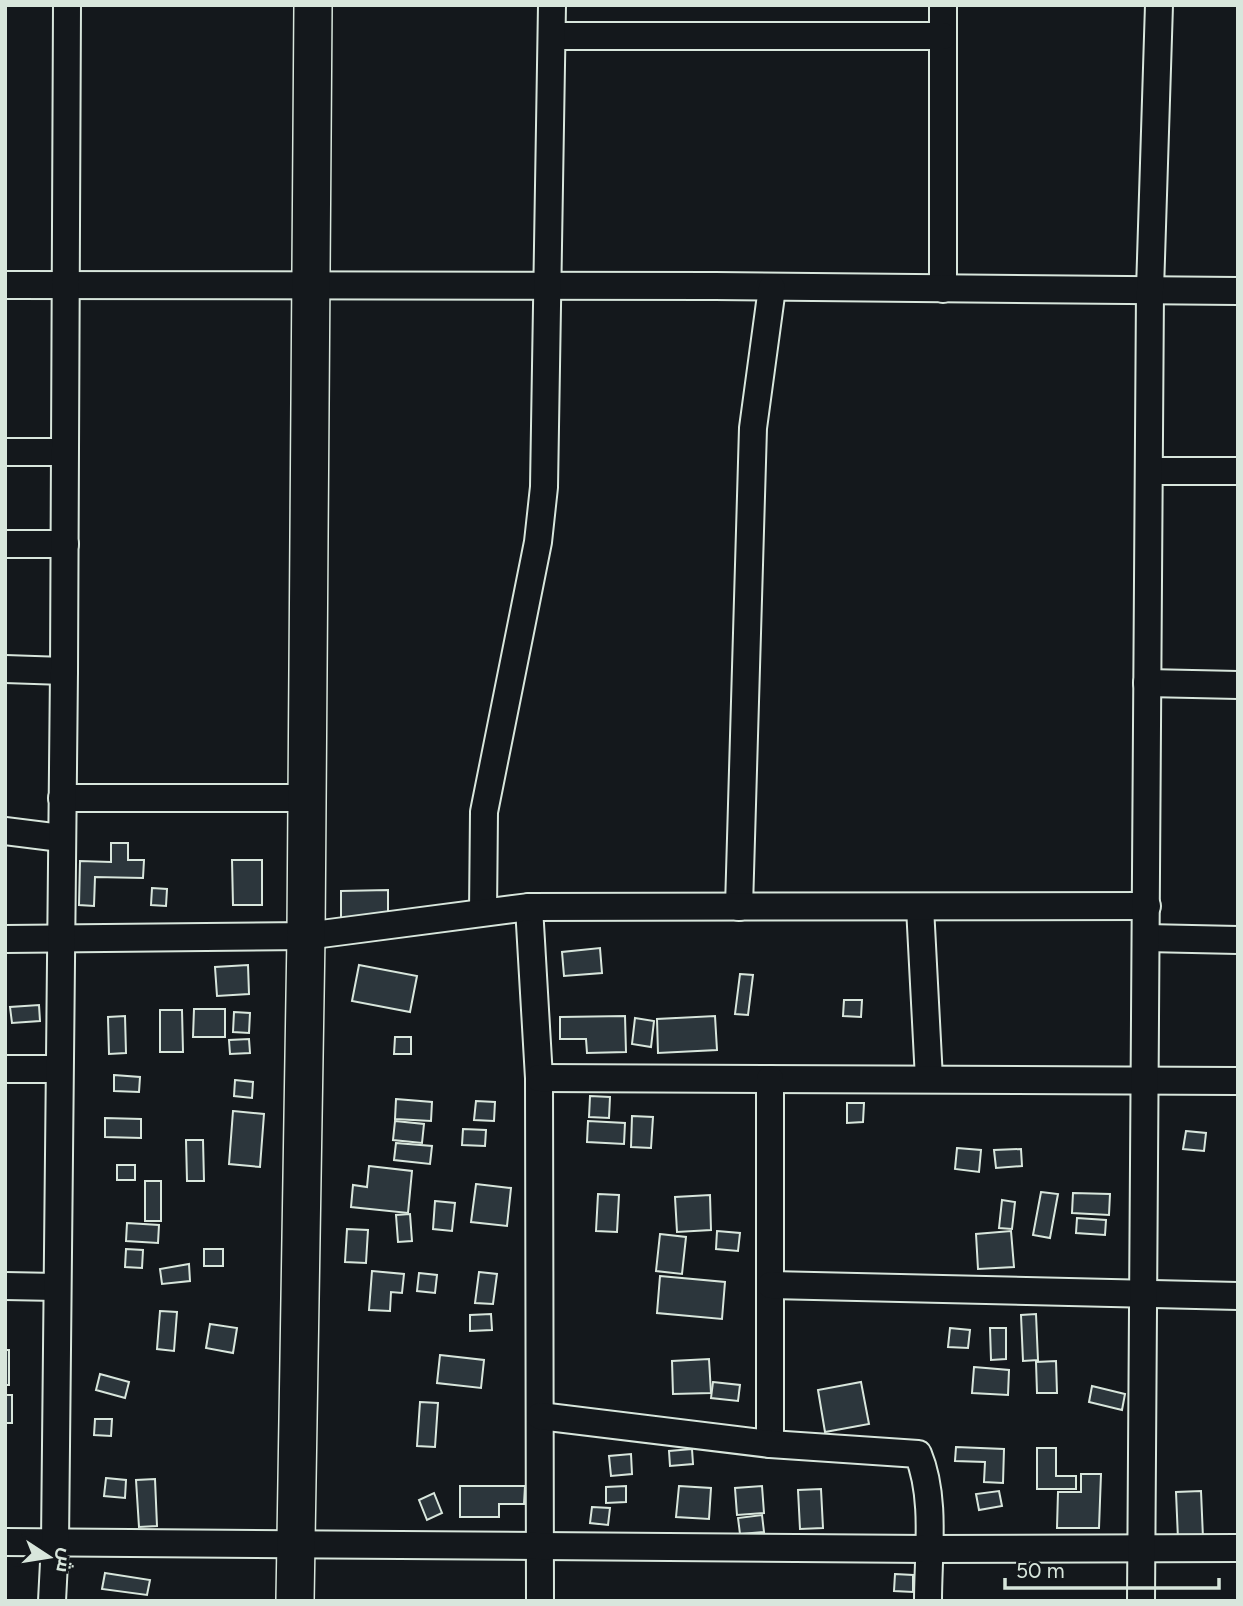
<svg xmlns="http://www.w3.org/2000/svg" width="1243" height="1606" viewBox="0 0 1243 1606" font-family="Figtree,Cairo,sans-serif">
  <rect width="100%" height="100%" fill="#14181c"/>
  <g fill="#2c363c" stroke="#d8e6dc" stroke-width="2">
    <polygon points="111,843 128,843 128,860 144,860 143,878 95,877 94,906 79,905 80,861 111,862"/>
    <polygon points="232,860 262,860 262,905 233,905"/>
    <polygon points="152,888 167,889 166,906 151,905"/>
    <polygon points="388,890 388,919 341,920 341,891"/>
    <polygon points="600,948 602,973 564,976 562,952"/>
    <polygon points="248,965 249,994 217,996 215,967"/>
    <polygon points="359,965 417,976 410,1012 352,1001"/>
    <polygon points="740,974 753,975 748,1015 735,1014"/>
    <polygon points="844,1000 862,1000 861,1017 843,1016"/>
    <polygon points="39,1005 40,1021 12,1023 10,1007"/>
    <polygon points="194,1009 225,1009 225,1037 193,1037"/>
    <polygon points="160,1010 182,1010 183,1052 160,1052"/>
    <polygon points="234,1012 250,1013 249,1033 233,1032"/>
    <polygon points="125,1016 126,1053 109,1054 108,1017"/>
    <polygon points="625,1016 626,1052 587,1053 586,1039 560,1039 560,1017"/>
    <polygon points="715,1016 717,1050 658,1053 657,1019"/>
    <polygon points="635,1018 654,1021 651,1047 632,1044"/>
    <polygon points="395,1037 411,1037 411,1054 394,1054"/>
    <polygon points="249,1039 250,1053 230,1054 229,1040"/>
    <polygon points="114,1075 140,1077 139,1092 114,1091"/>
    <polygon points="235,1080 253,1082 252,1098 234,1096"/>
    <polygon points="590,1096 610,1097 609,1118 589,1117"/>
    <polygon points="396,1099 432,1102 431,1121 395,1119"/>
    <polygon points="476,1101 495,1102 494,1121 474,1120"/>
    <polygon points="847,1103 864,1103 863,1122 847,1123"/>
    <polygon points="233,1111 264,1114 260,1167 229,1164"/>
    <polygon points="632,1116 653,1117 651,1148 631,1147"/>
    <polygon points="105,1118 141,1119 141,1138 105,1137"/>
    <polygon points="395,1121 424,1124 422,1143 393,1140"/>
    <polygon points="588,1121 625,1123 624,1144 587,1142"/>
    <polygon points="463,1129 486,1130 485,1146 462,1145"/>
    <polygon points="1186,1131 1206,1133 1204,1151 1183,1149"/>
    <polygon points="186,1140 203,1140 204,1181 187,1181"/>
    <polygon points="396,1143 432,1146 430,1164 394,1160"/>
    <polygon points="957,1148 981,1150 979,1172 955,1169"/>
    <polygon points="1021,1149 1022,1166 996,1168 994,1150"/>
    <rect x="117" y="1165" width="18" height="15"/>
    <polygon points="369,1166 412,1171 408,1213 351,1207 353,1185 367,1187"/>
    <rect x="145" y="1181" width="16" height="40"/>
    <polygon points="476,1184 511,1188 507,1226 471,1222"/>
    <polygon points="1041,1192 1058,1194 1050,1238 1033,1235"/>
    <polygon points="1073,1193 1110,1194 1109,1215 1072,1213"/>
    <polygon points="598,1194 619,1195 617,1232 596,1231"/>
    <polygon points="710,1195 711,1230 677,1232 675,1197"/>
    <polygon points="1002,1200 1015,1202 1012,1229 999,1228"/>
    <polygon points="435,1201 455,1203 452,1231 433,1229"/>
    <polygon points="410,1214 412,1241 398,1242 396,1215"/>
    <polygon points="1077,1218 1106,1220 1105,1235 1076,1233"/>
    <polygon points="127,1223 159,1225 158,1243 126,1241"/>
    <polygon points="347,1229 368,1230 366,1263 345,1262"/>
    <polygon points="717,1231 740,1233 738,1251 716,1249"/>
    <polygon points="1011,1231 1014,1267 978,1269 976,1234"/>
    <polygon points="660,1234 686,1237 682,1274 656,1271"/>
    <polygon points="126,1249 143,1250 142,1268 125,1267"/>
    <rect x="204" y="1249" width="19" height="17"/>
    <polygon points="189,1264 190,1281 162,1284 160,1269"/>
    <polygon points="372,1271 404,1274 402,1293 391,1292 390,1311 369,1310"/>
    <polygon points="479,1272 497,1274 493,1304 475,1303"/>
    <polygon points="419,1273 437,1275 435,1293 417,1291"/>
    <polygon points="660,1276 725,1282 722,1319 657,1313"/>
    <polygon points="160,1311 177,1312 174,1351 157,1349"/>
    <polygon points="491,1314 492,1330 470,1331 470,1315"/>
    <polygon points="1036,1314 1038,1360 1023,1361 1021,1315"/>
    <polygon points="210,1324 237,1328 233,1353 206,1348"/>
    <polygon points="950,1328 970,1330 968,1348 948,1347"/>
    <polygon points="990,1328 1006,1328 1006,1359 991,1360"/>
    <rect x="5" y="1350" width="4" height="35"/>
    <polygon points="440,1355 484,1360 481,1388 437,1383"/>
    <polygon points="709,1359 711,1393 673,1394 672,1361"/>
    <polygon points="1056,1361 1057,1393 1037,1393 1036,1362"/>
    <polygon points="974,1367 1009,1370 1008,1395 972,1393"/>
    <polygon points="100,1374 129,1382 125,1398 96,1390"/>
    <polygon points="713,1382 740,1385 738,1401 711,1398"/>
    <polygon points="861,1382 869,1424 825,1432 818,1390"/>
    <polygon points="1092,1386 1125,1394 1122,1410 1089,1402"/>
    <rect x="5" y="1395" width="7" height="28"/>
    <polygon points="420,1402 438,1403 435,1447 417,1446"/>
    <polygon points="95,1419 112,1419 111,1436 94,1435"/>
    <polygon points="956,1447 1004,1449 1003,1483 984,1482 985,1462 955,1461"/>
    <polygon points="1037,1448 1056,1448 1056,1476 1076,1476 1076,1489 1037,1489"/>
    <polygon points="692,1449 693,1464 670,1466 669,1451"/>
    <polygon points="631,1454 632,1474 611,1476 609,1456"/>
    <polygon points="1081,1474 1101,1474 1099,1528 1057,1528 1058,1492 1081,1492"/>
    <polygon points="106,1478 126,1480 125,1498 104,1496"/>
    <polygon points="155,1479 157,1526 139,1527 136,1480"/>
    <polygon points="460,1486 525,1486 524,1504 499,1504 499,1517 460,1517"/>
    <polygon points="626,1486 626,1502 606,1503 606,1487"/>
    <polygon points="679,1486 711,1488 709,1519 676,1517"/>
    <polygon points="762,1486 764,1513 737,1515 735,1488"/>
    <polygon points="821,1489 823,1528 800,1529 798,1490"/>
    <polygon points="999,1491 1002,1506 979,1510 976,1494"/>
    <polygon points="1201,1491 1203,1538 1178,1539 1176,1492"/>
    <polygon points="434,1493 442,1513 427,1520 419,1500"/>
    <polygon points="592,1507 610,1508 608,1525 590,1523"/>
    <polygon points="762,1515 764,1532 740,1534 738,1518"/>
    <polygon points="105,1573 150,1580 147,1595 102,1589"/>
    <polygon points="895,1574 913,1575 913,1592 894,1591"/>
  </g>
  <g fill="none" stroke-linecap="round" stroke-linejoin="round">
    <g stroke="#d8e6dc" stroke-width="30">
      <g id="street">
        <polyline points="943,5 943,289"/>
        <polyline points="552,36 943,36"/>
        <polyline points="5,285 715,286 1238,291"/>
        <polyline points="5,452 64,452"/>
        <polyline points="1149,471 1238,471"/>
        <polyline points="5,544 65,544"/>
        <polyline points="5,669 64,671"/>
        <polyline points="1147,683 1238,685"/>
        <polyline points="62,798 306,798"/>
        <polyline points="5,831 61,838"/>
        <polyline points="529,907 539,1078 540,1601"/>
        <polyline points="739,907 753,428 772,288"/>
        <polyline points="920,907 929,1079"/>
        <polyline points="483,912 484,812 538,542 544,487 552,5"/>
        <polyline points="1146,938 1238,940"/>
        <polyline points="5,939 306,936 529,907 1147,906"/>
        <polyline points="5,1069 59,1069"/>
        <polyline points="539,1078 1238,1081"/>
        <polyline points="770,1079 770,1444"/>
        <polyline points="771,1285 1238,1296"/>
        <polyline points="5,1286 57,1287"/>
        <path d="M 540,1416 L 770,1444 L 918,1454 C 936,1497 928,1554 928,1601"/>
        <polyline points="5,1542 928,1549 1238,1548"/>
        <polyline points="52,1601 55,1543 64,671 67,5"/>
        <polyline points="1141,1601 1150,290 1159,5"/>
      </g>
    </g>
    <g stroke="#d8e6dc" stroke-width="40">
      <polyline id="secondary" points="295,1601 306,936 313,5"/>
    </g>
    <use href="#street" stroke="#14181c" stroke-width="26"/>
    <use href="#secondary" stroke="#14181c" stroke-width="37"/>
  </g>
  <rect width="1243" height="1606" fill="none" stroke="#d8e6dc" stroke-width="14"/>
  <g transform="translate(49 1557) rotate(102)" stroke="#14181c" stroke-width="5" paint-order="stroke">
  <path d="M0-5L12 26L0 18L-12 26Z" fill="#d8e6dc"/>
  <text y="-10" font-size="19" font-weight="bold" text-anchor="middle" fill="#d8e6dc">ش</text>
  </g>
  <path d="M1005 1578v10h214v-10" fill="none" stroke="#d8e6dc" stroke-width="3.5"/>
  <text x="1016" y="1578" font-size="21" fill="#d8e6dc" stroke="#14181c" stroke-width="5" paint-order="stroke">50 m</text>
</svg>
